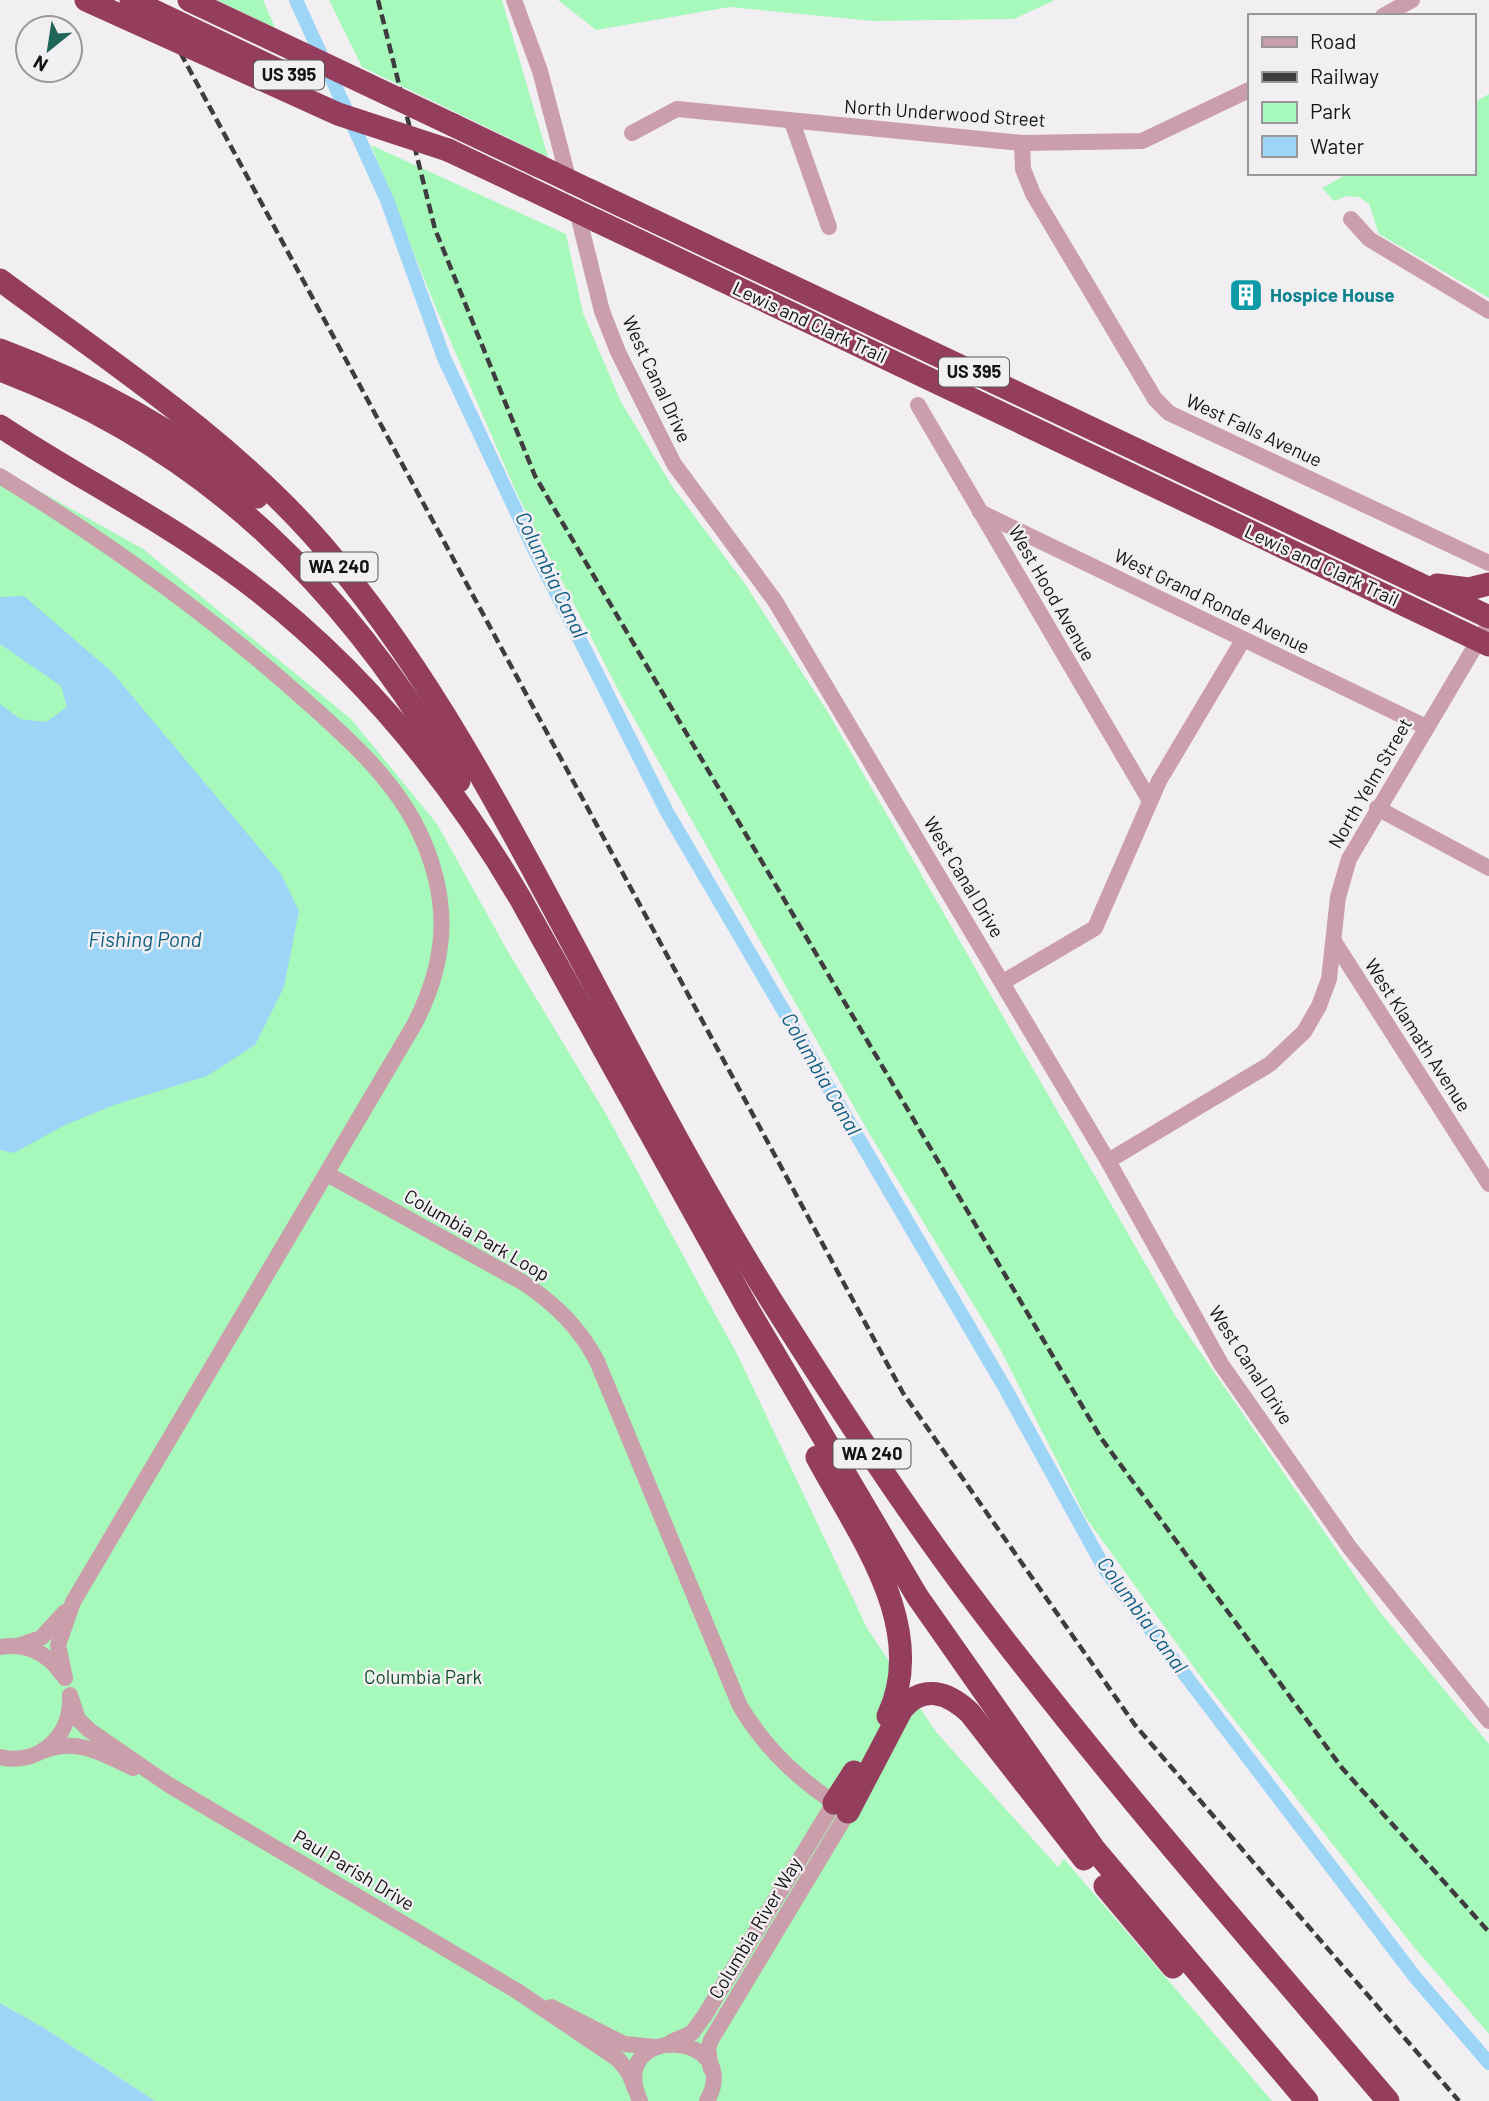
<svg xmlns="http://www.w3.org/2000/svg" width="1489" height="2101" viewBox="0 0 1489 2101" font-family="Barlow,sans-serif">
  <rect width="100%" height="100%" fill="#f2eff2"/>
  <g fill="#a6f8bb">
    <polygon points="217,0 263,0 275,28"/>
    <polygon points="329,0 502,0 548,157 362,67"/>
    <polygon points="558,0 1055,0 1014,19 873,21 730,7 596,30"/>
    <polygon points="1489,94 1489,298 1379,234 1369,204 1359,197 1347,196 1334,201 1322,188 1349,173 1473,173 1473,103"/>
    <polygon points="371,145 566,234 583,313 621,402 672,486 745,584 829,714 1176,1317 1379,1611 1489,1744 1489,2034 1414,1947 1206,1684 1086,1518 997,1343 869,1133 623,699 518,496 433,301"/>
    <polygon points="0,469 143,549 351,719 437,824 507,950 606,1114 738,1356 867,1628 936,1732 1058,1867 1064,1859 1272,2101 155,2101 44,2028 0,2003"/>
  </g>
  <g fill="#9dd5f6">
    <polygon points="24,596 112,672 281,874 299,911 284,987 255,1045 207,1076 114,1105 65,1125 14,1153 0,1150 0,704 20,719 46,722 67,707 61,686 0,644 0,597"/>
    <polygon points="0,2003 44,2028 155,2101 0,2101"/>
  </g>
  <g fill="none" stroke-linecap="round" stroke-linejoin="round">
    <polyline stroke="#9dd5f6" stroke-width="14" points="296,0 387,200 444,358 534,549 667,812 1005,1388 1106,1571 1415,1977 1489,2063"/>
    <g stroke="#cb9eab" stroke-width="16">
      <polyline points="514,0 540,71 570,185"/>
      <polyline points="1383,16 1412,0"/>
      <polyline points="792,122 829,227"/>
      <polyline points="632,133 677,109 1022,143 1142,141 1249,90"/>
      <polyline points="1022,143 1023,169 1033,194 1155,399 1169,413 1489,563"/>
      <polyline points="576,207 602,311 618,352 674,464 775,601 1108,1161 1221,1364 1350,1548 1489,1721"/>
      <polyline points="1351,219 1369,239 1489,311"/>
      <polyline points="918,405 1150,801"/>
      <path d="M 0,476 C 109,543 211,616 306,701 C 350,740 398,783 422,838 C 451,904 447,962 414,1025 L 73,1602 L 58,1645 L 65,1678"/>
      <polyline points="980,512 1426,727"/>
      <polyline points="1377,808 1489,868"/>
      <polyline points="1335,943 1489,1184"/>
      <polyline points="1003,982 1095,928 1159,781 1243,640"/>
      <polyline points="1108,1161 1270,1064 1304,1032 1319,1006 1329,979 1338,897 1349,859 1483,633"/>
      <path d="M 327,1174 L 524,1283 C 556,1305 579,1327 597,1361 L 740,1706 C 768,1753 803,1783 848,1812 L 711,2040 L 708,2049 L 711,2069"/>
      <polyline points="20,1645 41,1638 65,1612"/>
      <path d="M 0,1647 C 25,1643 47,1652 61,1673"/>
      <polyline points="70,1695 78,1719 89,1730 169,1785 517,1991 619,2060 629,2073 635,2089"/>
      <path d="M 46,1750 C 79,1738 103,1754 133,1768"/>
      <path d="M 0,1757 C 37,1766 70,1738 70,1700"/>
      <polyline points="551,2007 624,2044 655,2047"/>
      <polyline points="671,2042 692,2033 705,2015 834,1803"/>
      <path d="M 640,2101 C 605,2021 746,2031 707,2101"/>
    </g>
    <g stroke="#953d5c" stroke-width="23">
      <polyline points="453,125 539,166"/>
      <polyline points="448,150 524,186"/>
      <polyline points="589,190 1489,617"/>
      <polyline points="597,221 1489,645"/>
      <path d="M 0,280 C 112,363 231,440 322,545 C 413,651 482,774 547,896 C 624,1039 697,1185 785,1322 C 843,1413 902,1504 967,1591 C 1099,1767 1245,1933 1388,2101"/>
      <path d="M 0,350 C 94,385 180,432 257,497"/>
      <path d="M 0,370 C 209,449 348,590 459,781"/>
      <path d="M 0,426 C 74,475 154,515 226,567 C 349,654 444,769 520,898 L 749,1311 L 917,1596 L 1095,1850 L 1307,2101"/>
      <polyline points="1437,585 1469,589 1489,584"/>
      <path d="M 817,1457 C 858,1534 930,1627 888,1716"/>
      <polyline points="834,1803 854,1772"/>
      <path d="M 848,1812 L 902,1709 C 923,1684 948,1692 970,1713 L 1084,1859"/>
      <polyline points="1105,1886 1173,1967"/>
    </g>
    <g stroke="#3e3c3e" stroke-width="4.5" stroke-dasharray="10 5" stroke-linecap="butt">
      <polyline points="152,0 903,1393 1135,1725 1459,2101"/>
      <polyline points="378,0 435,229 535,476 1101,1438 1342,1768 1489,1932"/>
    </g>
    <g stroke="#953d5c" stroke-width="23">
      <polyline points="86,0 338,114 448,150"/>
      <polyline points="131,0 280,71"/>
      <polyline points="189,0 453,125"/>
      <polyline points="539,166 589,190"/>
      <polyline points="524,186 597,221"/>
    </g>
  </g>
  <defs>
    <g id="building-square" transform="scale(1.75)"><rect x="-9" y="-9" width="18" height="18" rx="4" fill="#0f9aa8" stroke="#f2eff2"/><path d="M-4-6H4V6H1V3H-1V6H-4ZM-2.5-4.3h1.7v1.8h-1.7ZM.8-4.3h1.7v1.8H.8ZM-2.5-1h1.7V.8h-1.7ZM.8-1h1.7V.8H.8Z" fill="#fff"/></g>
  </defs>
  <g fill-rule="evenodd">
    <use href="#building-square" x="1246" y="295"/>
  </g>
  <g text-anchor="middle" stroke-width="5" stroke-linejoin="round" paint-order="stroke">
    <g fill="#f2eff2" stroke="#575657" stroke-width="2">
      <rect x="254" y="60.5" width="70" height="29" rx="5"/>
      <rect x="939" y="357.5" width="70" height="29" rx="5"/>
      <rect x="300.5" y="552.5" width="77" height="29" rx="5"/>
      <rect x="833.5" y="1439.5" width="77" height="29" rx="5"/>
    </g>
    <g font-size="18" font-weight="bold" fill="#151415">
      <text x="289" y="81">US 395</text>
      <text x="974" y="378">US 395</text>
      <text x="339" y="573">WA 240</text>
      <text x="872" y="1460">WA 240</text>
    </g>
    <g font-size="19" fill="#151415" stroke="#f2eff2">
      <text transform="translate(945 113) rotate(4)" y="7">North Underwood Street</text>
      <text transform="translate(810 322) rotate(25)" y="7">Lewis and Clark Trail</text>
      <text transform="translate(657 379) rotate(65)" y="7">West Canal Drive</text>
      <text transform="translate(1254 430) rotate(25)" y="7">West Falls Avenue</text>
      <text transform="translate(1322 565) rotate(25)" y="7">Lewis and Clark Trail</text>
      <text transform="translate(1052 593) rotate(60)" y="7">West Hood Avenue</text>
      <text transform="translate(1212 601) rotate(26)" y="7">West Grand Ronde Avenue</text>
      <text transform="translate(1370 783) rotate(-60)" y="7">North Yelm Street</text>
      <text transform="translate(964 877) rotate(59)" y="7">West Canal Drive</text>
      <text transform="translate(1418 1035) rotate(57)" y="7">West Klamath Avenue</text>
      <text transform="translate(477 1235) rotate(30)" y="7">Columbia Park Loop</text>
      <text transform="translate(1251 1365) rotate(57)" y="7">West Canal Drive</text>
      <text transform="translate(354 1870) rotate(31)" y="7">Paul Parish Drive</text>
      <text transform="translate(755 1928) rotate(-59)" y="7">Columbia River Way</text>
    </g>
    <g font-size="19" font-weight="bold" fill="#0d838f" stroke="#f2eff2" text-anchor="start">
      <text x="1270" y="302">Hospice House</text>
    </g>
    <g font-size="19" fill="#0e4f28" stroke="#f2eff2">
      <text x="423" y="1684">Columbia Park</text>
    </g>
    <g font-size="21" font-style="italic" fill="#0f5e83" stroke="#f2eff2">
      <text transform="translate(551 575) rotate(64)" y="7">Columbia Canal</text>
      <text x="145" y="947">Fishing Pond</text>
      <text transform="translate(821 1074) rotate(60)" y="7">Columbia Canal</text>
      <text transform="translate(1142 1615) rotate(54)" y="7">Columbia Canal</text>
    </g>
  </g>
  <rect x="1248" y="14" width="228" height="161" fill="#f2eff2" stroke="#9a979a" stroke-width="2"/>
  <rect x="1262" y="37" width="35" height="10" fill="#cb9eab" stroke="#9a979a" stroke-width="2"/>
  <text x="1310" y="49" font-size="21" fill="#151415">Road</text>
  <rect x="1262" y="72" width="35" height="10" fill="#3e3c3e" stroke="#9a979a" stroke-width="2"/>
  <text x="1310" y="84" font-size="21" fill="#151415">Railway</text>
  <rect x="1262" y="102" width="35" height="21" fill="#a6f8bb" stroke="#9a979a" stroke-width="2"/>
  <text x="1310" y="119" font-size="21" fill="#151415">Park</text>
  <rect x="1262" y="136" width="35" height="21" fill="#9dd5f6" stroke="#9a979a" stroke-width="2"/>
  <text x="1310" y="154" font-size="21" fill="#151415">Water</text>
  <g transform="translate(49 49) rotate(210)"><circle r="33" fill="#f2eff2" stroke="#9a979a" stroke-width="2"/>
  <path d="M0-5L12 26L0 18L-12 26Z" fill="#1f6659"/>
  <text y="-10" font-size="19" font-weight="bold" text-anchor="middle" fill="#151415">N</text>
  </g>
</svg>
